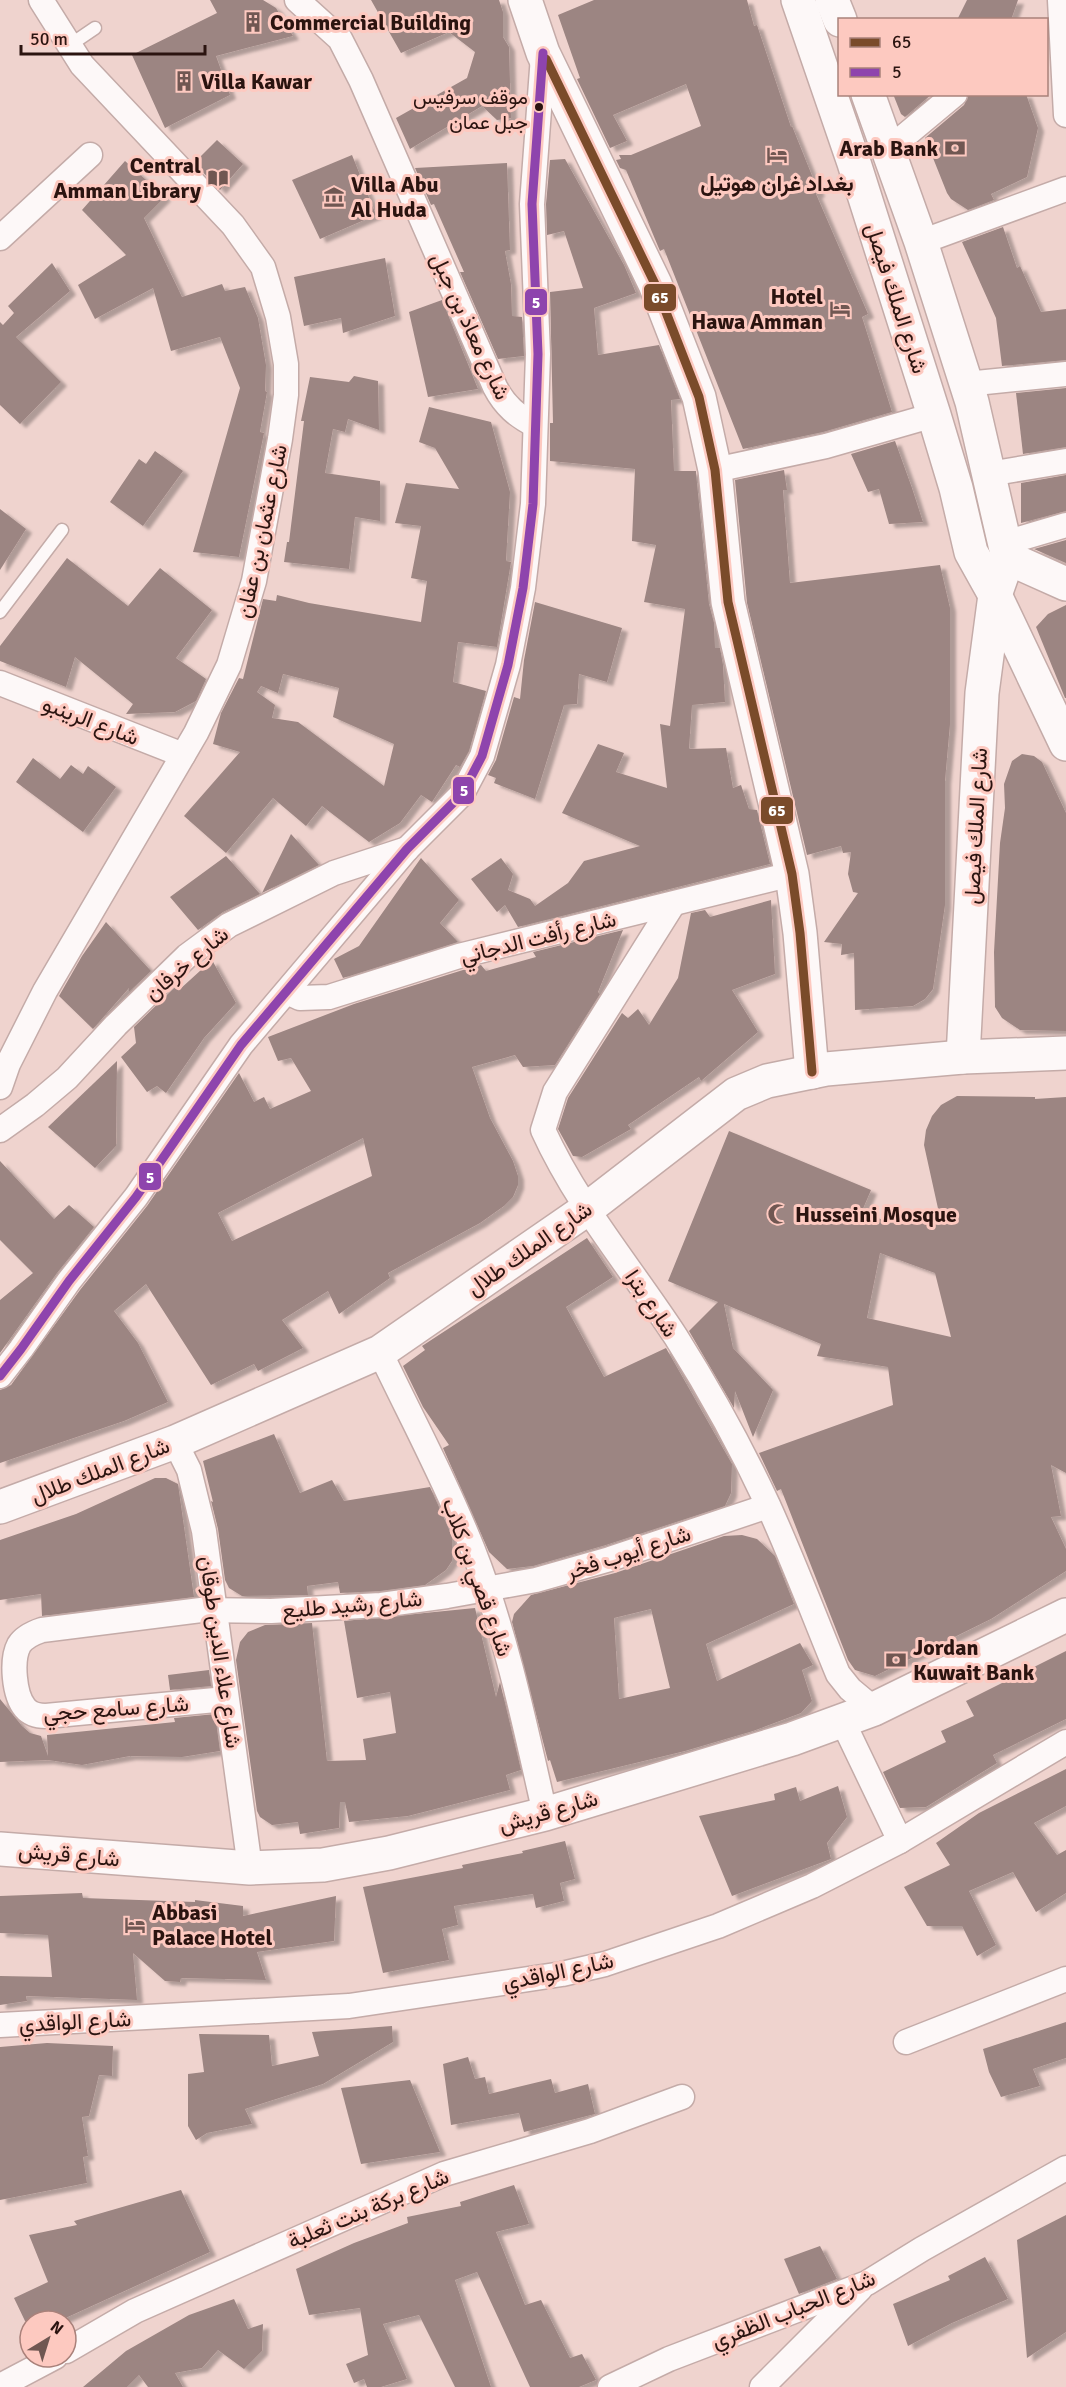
<svg xmlns="http://www.w3.org/2000/svg" width="1066" height="2387" viewBox="0 0 1066 2387" font-family="Signika,Vazirmatn,sans-serif">
  <defs>
    <filter id="shadow"><feDropShadow dx="6" dy="4" stdDeviation="1.5" flood-color="#0004"/></filter>
  </defs>
  <rect width="100%" height="100%" fill="#efd3ce"/>
  <g fill="#9c8582" fill-rule="evenodd" filter="url(#shadow)">
    <polygon points="210,0 263,0 276,8 293,36 216,56 230,95 165,128 132,55 217,13"/>
    <polygon points="371,0 499,0 503,12 503,37 509,47 511,118 497,120 482,106 410,149 396,118 467,78 475,52 449,32 401,53"/>
    <polygon points="594,0 747,0 754,26 757,25 791,127 792,126 819,193 816,194 868,314 862,317 892,412 823,432 743,449 664,249 660,251 626,170 620,168 616,160 621,159 619,155 631,155 701,126 686,84 613,115 627,141 610,148 577,79 580,78 558,15"/>
    <polygon points="967,0 1018,0 1011,20 957,20"/>
    <polygon points="893,94 932,94 905,117 901,114"/>
    <polygon points="969,94 1026,94 1038,128 1027,177 991,194 994,200 968,210 951,199 947,193 925,138 964,105"/>
    <polygon points="217,140 243,164 220,190 194,163"/>
    <polygon points="352,155 376,215 320,239 292,180"/>
    <polygon points="565,159 624,265 636,293 594,308 598,355 659,345 680,399 671,400 674,471 696,471 696,473 709,604 714,623 715,648 720,648 723,665 725,702 692,705 689,749 726,748 733,788 741,785 749,809 757,810 770,864 518,927 505,905 497,912 471,879 501,858 513,874 508,890 530,899 535,906 568,883 584,861 640,846 562,813 598,744 624,753 616,772 667,788 660,724 670,726 685,609 644,602 656,545 632,541 635,469 550,461 550,423 553,423 550,292 583,288 564,231 547,235 546,204 550,160"/>
    <polygon points="125,161 165,197 144,218 182,297 222,284 225,291 245,287 258,318 266,365 265,391 267,392 260,432 264,433 239,557 193,552 240,388 220,337 171,351 153,288 95,319 78,285 126,255 82,210"/>
    <polygon points="507,163 510,250 505,251 511,284 512,316 522,317 524,356 498,359 460,272 464,272 434,204 431,205 415,168"/>
    <polygon points="1003,227 1017,268 1020,266 1041,312 1066,309 1066,360 1002,366 996,318 962,242"/>
    <polygon points="385,258 395,316 343,333 341,318 304,326 294,277"/>
    <polygon points="52,263 70,291 16,337 61,382 20,424 0,405 0,322 3,325 14,313 8,306"/>
    <polygon points="442,300 478,389 428,397 409,312"/>
    <polygon points="354,376 378,381 379,430 348,419 345,432 333,429 325,473 380,481 380,521 355,517 349,569 284,562 287,542 289,542 304,421 301,421 310,377 349,382"/>
    <polygon points="1066,388 1066,447 1023,454 1016,393"/>
    <path d="M 429,407 L 491,422 L 510,492 L 506,561 L 511,562 L 497,647 L 458,642 L 453,682 L 486,691 L 469,751 L 460,767 L 456,765 L 432,802 L 421,795 L 400,823 L 369,842 L 322,806 L 306,826 L 273,798 L 226,853 L 184,816 L 240,752 L 213,744 L 221,713 L 239,678 L 243,679 L 263,599 L 276,601 L 277,595 L 309,603 L 421,622 L 427,581 L 411,578 L 421,526 L 395,523 L 406,483 L 459,489 L 435,448 L 419,442 ZM 283,674 L 339,688 L 333,717 L 394,744 L 384,786 L 298,722 L 272,718 L 275,705 L 257,692 L 261,686 L 278,693 Z"/>
    <polygon points="895,441 912,488 923,522 889,524 879,489 868,492 851,454"/>
    <polygon points="155,451 183,471 143,526 110,502 139,459 146,464"/>
    <polygon points="784,470 787,490 783,490 790,583 940,565 950,608 950,724 945,781 945,905 933,989 925,999 913,1006 855,1010 854,953 841,955 842,944 824,942 858,893 853,892 848,874 851,852 843,853 841,846 807,855 747,603 735,480"/>
    <polygon points="1066,475 1066,511 1021,523 1021,483"/>
    <polygon points="0,509 26,529 0,570"/>
    <polygon points="1066,540 1066,563 1034,549"/>
    <polygon points="67,558 128,606 160,568 212,610 176,658 206,679 196,701 175,712 126,714 133,704 75,657 66,687 0,661 0,646"/>
    <polygon points="535,602 622,628 607,682 579,674 577,704 564,705 535,799 494,783 496,778 488,775 496,760 514,697 520,699 524,660"/>
    <polygon points="1066,605 1066,698 1065,698 1036,627 1048,614"/>
    <polygon points="1022,754 1034,756 1042,762 1066,813 1066,1031 1020,1030 1002,1018 995,1007 994,952 1000,843 1005,808 1004,784 1012,761"/>
    <polygon points="33,758 60,779 71,765 83,774 88,766 116,787 83,832 16,782"/>
    <polygon points="291,834 319,865 262,893"/>
    <polygon points="226,856 260,894 223,912 198,930 170,897"/>
    <polygon points="421,858 459,900 440,923 458,942 343,978 334,959 359,946"/>
    <polygon points="771,900 775,974 732,990 758,1032 701,1081 699,1077 628,1125 631,1129 582,1157 573,1156 558,1129 568,1098 622,1013 628,1018 638,1009 649,1025 678,978 691,913 705,910 710,917"/>
    <polygon points="106,922 151,971 129,992 129,988 93,1029 59,996 82,956"/>
    <path d="M 623,930 L 598,992 L 600,994 L 555,1065 L 523,1067 L 515,1055 L 472,1067 L 490,1118 L 513,1161 L 518,1176 L 518,1185 L 513,1197 L 504,1206 L 480,1223 L 388,1273 L 390,1278 L 339,1314 L 328,1291 L 282,1320 L 303,1348 L 258,1371 L 254,1364 L 211,1385 L 146,1284 L 114,1311 L 138,1343 L 168,1402 L 124,1421 L 0,1463 L 0,1390 L 11,1385 L 80,1290 L 147,1206 L 239,1073 L 254,1102 L 264,1097 L 270,1109 L 311,1091 L 291,1058 L 278,1061 L 268,1037 L 354,1004 L 463,970 L 481,965 L 486,971 L 536,957 L 533,952 ZM 363,1138 L 372,1176 L 232,1241 L 218,1213 Z"/>
    <polygon points="212,960 236,1003 204,1038 166,1093 157,1086 147,1092 121,1057 136,1043 134,1027 176,986 179,990"/>
    <polygon points="117,1061 116,1146 95,1168 48,1127"/>
    <path d="M 957,1096 L 1035,1097 L 1035,1099 L 1066,1097 L 1066,1473 L 1051,1465 L 1061,1516 L 1051,1517 L 1066,1549 L 1066,1571 L 991,1619 L 875,1676 L 855,1670 L 848,1660 L 781,1489 L 777,1491 L 759,1453 L 893,1405 L 888,1367 L 817,1356 L 821,1344 L 724,1304 L 733,1348 L 773,1390 L 753,1437 L 735,1391 L 734,1408 L 689,1331 L 718,1302 L 668,1281 L 729,1131 L 871,1190 L 862,1211 L 885,1221 L 939,1213 L 924,1145 L 926,1130 L 932,1116 L 941,1105 ZM 880,1253 L 935,1273 L 951,1337 L 867,1318 Z"/>
    <polygon points="0,1161 54,1219 69,1205 94,1227 57,1273 0,1353 0,1300 33,1273 0,1240"/>
    <polygon points="587,1238 613,1277 566,1307 604,1377 666,1348 732,1464 731,1493 725,1506 606,1545 533,1566 507,1569 489,1552 443,1448 449,1445 423,1407 403,1366 425,1350 422,1346"/>
    <polygon points="274,1434 300,1493 332,1480 344,1501 430,1487 452,1536 452,1561 446,1570 425,1585 380,1591 340,1593 338,1582 307,1586 308,1595 242,1596 229,1588 225,1580 218,1529 211,1501 213,1502 203,1461"/>
    <polygon points="155,1478 166,1478 178,1484 194,1597 42,1616 41,1594 0,1600 0,1540 76,1514"/>
    <path d="M 742,1535 L 757,1539 L 775,1556 L 794,1604 L 706,1644 L 717,1681 L 800,1643 L 813,1665 L 802,1670 L 812,1701 L 801,1713 L 753,1731 L 685,1751 L 557,1782 L 550,1760 L 548,1761 L 512,1622 L 514,1614 L 531,1595 L 615,1573 L 724,1536 ZM 651,1609 L 670,1688 L 619,1699 L 614,1618 Z"/>
    <polygon points="475,1608 496,1697 500,1682 521,1770 506,1775 510,1790 408,1816 349,1822 345,1802 340,1802 339,1828 300,1834 298,1822 272,1825 260,1817 257,1811 236,1660 240,1642 248,1632 265,1625 312,1623 327,1761 366,1760 363,1739 396,1733 390,1692 357,1698 344,1621"/>
    <polygon points="1066,1651 1066,1719 993,1755 997,1763 926,1807 900,1808 883,1772 946,1742 941,1731 974,1716 966,1701"/>
    <polygon points="209,1670 211,1686 170,1690 168,1675"/>
    <polygon points="0,1699 22,1726 30,1733 41,1736 48,1756 47,1735 175,1722 174,1718 215,1714 220,1751 182,1757 130,1756 82,1765 48,1760 0,1762"/>
    <polygon points="1066,1769 1066,1806 1034,1823 1057,1855 1066,1850 1066,1893 1036,1912 1013,1872 969,1891 996,1945 977,1956 962,1926 927,1926 904,1887 950,1865 936,1843 979,1813"/>
    <polygon points="838,1786 847,1817 827,1843 831,1859 732,1896 699,1816 775,1800 774,1794 796,1787 800,1801"/>
    <polygon points="565,1841 575,1879 560,1883 564,1901 536,1908 533,1894 454,1906 458,1925 442,1929 449,1960 383,1973 363,1887 463,1868 462,1865 523,1853 522,1851"/>
    <polygon points="82,1893 83,1898 195,1902 195,1900 243,1906 243,1916 336,1896 334,1941 257,1952 266,1980 181,1978 180,1982 165,1981 133,1953 137,2000 26,1996 27,2001 0,2005 0,1976 52,1977 48,1935 0,1933 0,1896"/>
    <polygon points="1066,2022 1066,2058 1033,2069 1040,2086 1001,2097 989,2072 983,2049"/>
    <polygon points="392,2026 393,2042 323,2084 245,2109 252,2124 207,2133 196,2140 188,2126 188,2074 204,2072 199,2034 269,2035 272,2066 319,2056 312,2032"/>
    <polygon points="47,2043 113,2046 112,2076 99,2075 89,2116 82,2117 88,2156 83,2157 87,2183 0,2200 0,2047"/>
    <polygon points="468,2057 475,2079 485,2077 489,2094 551,2079 555,2093 588,2084 595,2114 524,2132 519,2113 451,2125 443,2064"/>
    <polygon points="410,2080 440,2152 361,2164 341,2088"/>
    <polygon points="514,2185 529,2224 496,2232 525,2305 541,2300 570,2358 582,2354 596,2380 579,2387 530,2387 477,2272 455,2280 491,2387 455,2387 419,2315 383,2324 407,2379 381,2387 367,2387 364,2379 354,2383 346,2364 368,2355 360,2308 309,2315 296,2269 354,2243 408,2223 407,2217 461,2206 460,2202"/>
    <polygon points="181,2190 210,2252 59,2321 25,2321 14,2298 48,2282 29,2235 77,2225 74,2221"/>
    <polygon points="1066,2215 1066,2332 1027,2358 1017,2240"/>
    <polygon points="820,2246 837,2279 799,2294 784,2259"/>
    <polygon points="985,2257 1008,2299 952,2323 908,2346 893,2304 950,2280 948,2276"/>
    <polygon points="234,2299 248,2329 263,2324 262,2351 244,2369 218,2350 202,2368 175,2373 183,2387 148,2387 139,2375 127,2387 83,2387 126,2351 189,2315"/>
  </g>
  <g fill="none" stroke-linecap="round" stroke-linejoin="round">
    <g stroke="#c4aba8" stroke-width="15">
      <g id="lane">
        <polyline points="70,45 95,28"/>
        <polyline points="0,612 62,530"/>
      </g>
    </g>
    <g stroke="#c4aba8" stroke-width="27">
      <g id="street">
        <path d="M 297,0 L 340,39 L 361,80 L 495,387 C 505,406 517,416 535,425"/>
        <polyline points="1060,0 1066,115"/>
        <polyline points="889,149 955,94"/>
        <polyline points="0,238 90,155"/>
        <polyline points="921,242 1066,189"/>
        <polyline points="966,384 1066,374"/>
        <polyline points="715,470 826,446 934,415"/>
        <polyline points="989,474 1066,461"/>
        <polyline points="1005,543 1066,525"/>
        <polyline points="0,683 183,755"/>
        <path d="M 673,904 L 555,1092 L 543,1130 C 577,1205 631,1268 676,1337 C 710,1391 741,1447 768,1505 C 793,1560 815,1618 838,1674 L 850,1689 L 874,1709"/>
        <polyline points="287,992 300,998 329,997 459,956 792,874"/>
        <polyline points="0,1087 8,1064 45,991 196,733 229,665 254,581 280,439 286,395 286,364 278,317 263,267 233,225 82,65 41,0"/>
        <polyline points="0,1130 35,1105 67,1078 116,1025 187,956 229,925 334,873 407,849"/>
        <path d="M 380,1352 C 411,1417 446,1482 473,1550 C 506,1634 525,1725 545,1814"/>
        <polyline points="0,1376 21,1349 69,1281 136,1197 241,1045 407,849 462,794 482,756 508,665 523,588 533,504 538,354 532,204 543,56"/>
        <polyline points="175,1442 189,1470 204,1531 250,1868"/>
        <path d="M 226,1699 L 46,1716 C 38,1716 31,1715 25,1708 C 14,1695 11,1660 19,1645 C 24,1637 33,1633 42,1630 L 201,1610 L 271,1611 L 381,1605 L 447,1596 L 536,1580 L 610,1559 L 768,1506"/>
        <polyline points="842,1720 900,1841"/>
        <polyline points="0,2025 349,2006 562,1974 605,1964 718,1926 812,1886 900,1841 1066,1742"/>
        <polyline points="906,2042 1066,1979"/>
        <polyline points="66,2351 135,2311 444,2174 590,2131 682,2097"/>
        <polyline points="0,2386 55,2357"/>
        <polyline points="610,2387 669,2359 867,2283 922,2249 1066,2168"/>
        <polyline points="762,2387 860,2289"/>
      </g>
    </g>
    <g stroke="#c4aba8" stroke-width="36">
      <g id="secondary">
        <polyline points="525,0 543,53 655,284 699,397 715,470 728,602 792,874 800,933 812,1072"/>
        <polyline points="798,0 854,163 934,415 956,488 971,552 995,595 1066,744"/>
        <polyline points="832,0 840,20"/>
        <polyline points="868,94 921,242 972,402 1008,558 995,595 982,693 963,1057"/>
        <polyline points="1008,558 1066,584"/>
      </g>
    </g>
    <g stroke="#c4aba8" stroke-width="36">
      <g id="primary">
        <polyline points="0,1507 175,1442 380,1352 587,1209 736,1094 767,1081 826,1069 963,1057 1066,1053"/>
        <polyline points="0,1849 250,1868 323,1865 389,1853 545,1814 792,1739 874,1709 1066,1615"/>
      </g>
    </g>
    <use href="#lane" stroke="#fdf8f8" stroke-width="12"/>
    <use href="#street" stroke="#fdf8f8" stroke-width="24"/>
    <use href="#secondary" stroke="#fdf8f8" stroke-width="33"/>
    <use href="#primary" stroke="#fdf8f8" stroke-width="33"/>
    <g stroke="#fdc9c0" stroke-width="14">
      <polyline id="bus-1" points="546,59 655,284 699,397 715,470 728,602 792,874 800,933 812,1072"/>
    </g>
    <g stroke="#fdc9c0" stroke-width="14">
      <polyline id="bus-2" points="0,1376 21,1349 69,1281 136,1197 241,1045 407,849 462,794 482,756 508,665 523,588 533,504 538,354 532,204 543,53"/>
    </g>
    <use href="#bus-1" stroke="#7a4b2a" stroke-width="9"/>
    <use href="#bus-2" stroke="#8e44ad" stroke-width="9"/>
  </g>
  <defs>
    <g id="building-bare" transform="scale(1.62)"><path d="M-4-6H4V6H1V3H-1V6H-4ZM-2.5-4.3h1.7v1.8h-1.7ZM.8-4.3h1.7v1.8H.8ZM-2.5-1h1.7V.8h-1.7ZM.8-1h1.7V.8H.8Z" fill="#705752" stroke="#fdc9c0" stroke-width="2.5" paint-order="stroke"/></g>
    <g id="bank-bare" transform="scale(1.62)"><path d="M-6-4H6V4H-6ZM0-2.3a2.3 2.3 0 1 0 0 4.6a2.3 2.3 0 1 0 0-4.6Z" fill="#705752" stroke="#fdc9c0" stroke-width="2.5" paint-order="stroke"/></g>
    <g id="hotel-bare" transform="scale(1.62)"><path d="M-6-4.5h1.5V1H6V5H4.5V3h-9V5H-6ZM-4 0a1.8 1.8 0 1 1 3.6 0ZM.5 0V-2.5h3Q6-2.5 6 0Z" fill="#705752" stroke="#fdc9c0" stroke-width="2.5" paint-order="stroke"/></g>
    <g id="library-bare" transform="scale(1.62)"><path d="M-6-4Q-3-5.5-.7-3.5V5Q-3 3-6 4ZM6-4Q3-5.5 .7-3.5V5Q3 3 6 4Z" fill="#705752" stroke="#fdc9c0" stroke-width="2.5" paint-order="stroke"/></g>
    <g id="museum-bare" transform="scale(1.62)"><path d="M0-6L6-3V-2H-6V-3ZM-5-1h2V3h-2ZM-1-1h2V3h-2ZM3-1h2V3H3ZM-6 4H6V6H-6Z" fill="#705752" stroke="#fdc9c0" stroke-width="2.5" paint-order="stroke"/></g>
    <g id="mosque-bare" transform="scale(1.62)"><path d="M3.5-4.9A6 6 0 1 0 3.5 4.9A5 5 0 1 1 3.5-4.9Z" fill="#705752" stroke="#fdc9c0" stroke-width="2.5" paint-order="stroke"/></g>
  </defs>
  <g fill-rule="evenodd">
    <use href="#building-bare" x="253" y="22"/>
    <use href="#building-bare" x="184" y="81"/>
    <use href="#bank-bare" x="955" y="148"/>
    <use href="#hotel-bare" x="777" y="155"/>
    <use href="#library-bare" x="218" y="178"/>
    <use href="#museum-bare" x="334" y="197"/>
    <use href="#hotel-bare" x="840" y="309"/>
    <use href="#mosque-bare" x="778" y="1214"/>
    <use href="#bank-bare" x="896" y="1660"/>
    <use href="#hotel-bare" x="135" y="1925"/>
  </g>
  <circle fill="#2b1410" stroke="#fdc9c0" stroke-width="2" cx="539" cy="107" r="5"/>
  <g text-anchor="middle" stroke-width="6" stroke-linejoin="round" paint-order="stroke">
    <g font-size="20" fill="#2b1410" stroke="#fdc9c0" text-anchor="end">
      <text x="528" y="104">موقف سرفيس<tspan x="528" dy="25">جبل عمان</tspan></text>
    </g>
    <g font-size="22" font-weight="bold" fill="#2b1410" stroke="#fdc9c0" text-anchor="start">
      <text x="270" y="30">Commercial Building</text>
      <text x="201" y="89">Villa Kawar</text>
      <text x="938" y="156" text-anchor="end">Arab Bank</text>
      <text x="201" y="173" text-anchor="end">Central<tspan x="201" dy="25">Amman Library</tspan></text>
      <text x="777" y="191" text-anchor="middle">بغداد غران هوتيل</text>
      <text x="351" y="192">Villa Abu<tspan x="351" dy="25">Al Huda</tspan></text>
      <text x="823" y="304" text-anchor="end">Hotel<tspan x="823" dy="25">Hawa Amman</tspan></text>
      <text x="795" y="1222">Husseini Mosque</text>
      <text x="913" y="1655">Jordan<tspan x="913" dy="25">Kuwait Bank</tspan></text>
      <text x="152" y="1920">Abbasi<tspan x="152" dy="25">Palace Hotel</tspan></text>
    </g>
    <g font-size="22" fill="#2b1410" stroke="#fdc9c0">
      <text transform="translate(897 298) rotate(72)" y="8">شارع الملك فيصل</text>
      <text transform="translate(471 326) rotate(65)" y="8">شارع معاذ بن جبل</text>
      <text transform="translate(261 531) rotate(-78)" y="8">شارع عثمان بن عفان</text>
      <text transform="translate(91 720) rotate(21)" y="8">شارع الرينبو</text>
      <text transform="translate(975 826) rotate(-87)" y="8">شارع الملك فيصل</text>
      <text transform="translate(538 937) rotate(-14)" y="8">شارع رأفت الدجاني</text>
      <text transform="translate(186 963) rotate(-40)" y="8">شارع خرفان</text>
      <text transform="translate(529 1248) rotate(-35)" y="8">شارع الملك طلال</text>
      <text transform="translate(652 1303) rotate(56)" y="8">شارع بترا</text>
      <text transform="translate(100 1470) rotate(-21)" y="8">شارع الملك طلال</text>
      <text transform="translate(628 1552) rotate(-18)" y="8">شارع أيوب فخر</text>
      <text transform="translate(478 1577) rotate(70)" y="8">شارع قصي بن كلاب</text>
      <text transform="translate(352 1604) rotate(-5)" y="8">شارع رشيد طليع</text>
      <text transform="translate(221 1652) rotate(82)" y="8">شارع علاء الدين طوقان</text>
      <text transform="translate(116 1708) rotate(-4)" y="8">شارع سامع حجي</text>
      <text transform="translate(548 1811) rotate(-16)" y="8">شارع قريش</text>
      <text transform="translate(69 1854) rotate(5)" y="8">شارع قريش</text>
      <text transform="translate(558 1971) rotate(-12)" y="8">شارع الواقدي</text>
      <text transform="translate(75 2021) rotate(-3)" y="8">شارع الواقدي</text>
      <text transform="translate(368 2208) rotate(-23)" y="8">شارع بركة بنت ثعلبة</text>
      <text transform="translate(793 2309) rotate(-22)" y="8">شارع الحباب الظفري</text>
    </g>
  </g>
  <g stroke="#fdc9c0" stroke-width="2">
    <rect x="643" y="283" width="34" height="29" rx="6" fill="#7a4b2a"/>
    <rect x="524" y="288" width="24" height="28" rx="6" fill="#8e44ad"/>
    <rect x="452" y="776" width="23" height="29" rx="6" fill="#8e44ad"/>
    <rect x="760" y="796" width="34" height="29" rx="6" fill="#7a4b2a"/>
    <rect x="138" y="1162" width="24" height="29" rx="6" fill="#8e44ad"/>
  </g>
  <g font-size="16" text-anchor="middle" font-weight="bold" fill="#fff">
    <text x="660" y="303">65</text>
    <text x="536" y="308">5</text>
    <text x="464" y="796">5</text>
    <text x="777" y="816">65</text>
    <text x="150" y="1183">5</text>
  </g>
  <rect x="838" y="18" width="210" height="78" fill="#fdc9c0" stroke="#a9817a" stroke-width="1.5"/>
  <rect x="850" y="38" width="30" height="9" fill="#7a4b2a" stroke="#a9817a" stroke-width="1.5"/>
  <text x="892" y="48" font-size="18" fill="#2b1410">65</text>
  <rect x="850" y="68" width="30" height="9" fill="#8e44ad" stroke="#a9817a" stroke-width="1.5"/>
  <text x="892" y="78" font-size="18" fill="#2b1410">5</text>
  <g transform="translate(48 2339) rotate(38)"><circle r="28" fill="#fdc9c0" stroke="#a9817a" stroke-width="1.5"/>
  <path d="M0-4.5L10 22L0 15L-10 22Z" fill="#705752"/>
  <text y="-9" font-size="16" font-weight="bold" text-anchor="middle" fill="#2b1410">N</text>
  </g>
  <path d="M21 45v9h184v-9" fill="none" stroke="#2b1410" stroke-width="3"/>
  <text x="30" y="45" font-size="18" fill="#2b1410" stroke="#fdc9c0" stroke-width="4.5" paint-order="stroke">50 m</text>
</svg>
